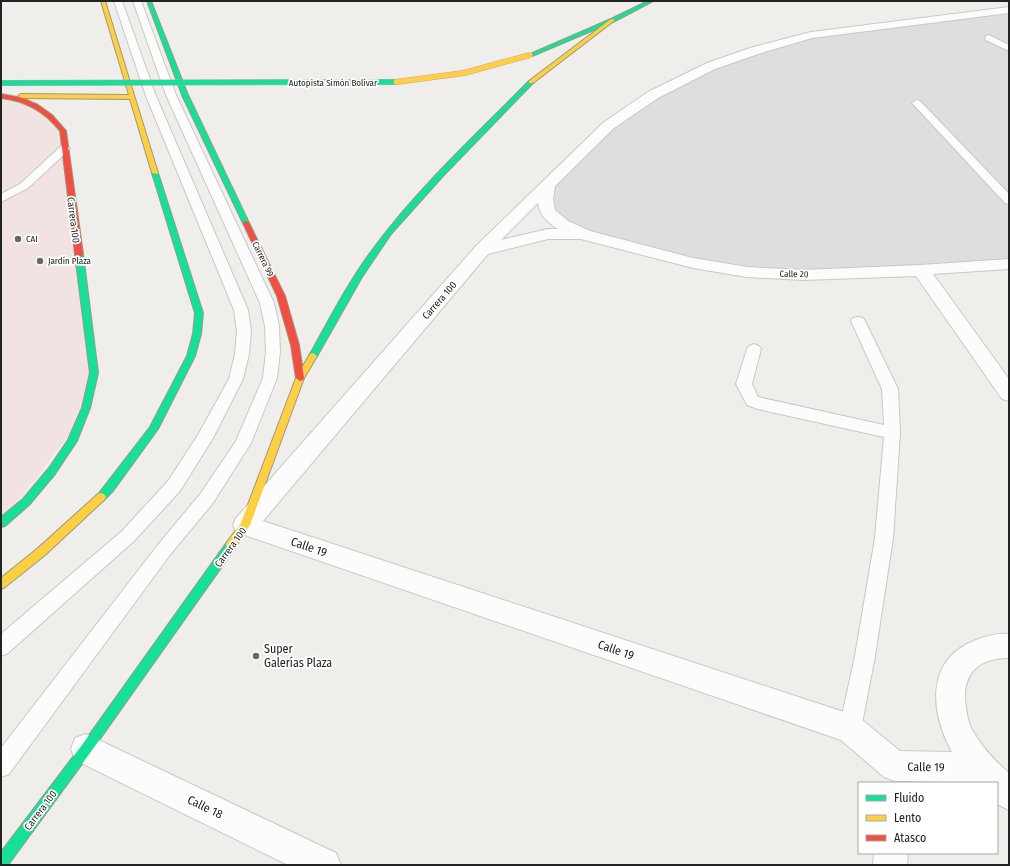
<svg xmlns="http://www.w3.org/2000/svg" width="1010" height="866" viewBox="0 0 1010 866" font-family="'Fira Sans Condensed',sans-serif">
  <rect width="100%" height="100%" fill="#f0eeeb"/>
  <polygon fill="#dfdedc" points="1009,10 1009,264 747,272 584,235 547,212 547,185 609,125 711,66 811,35"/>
  <polygon fill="#f1e3e1" points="1,96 14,96 56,120 94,373 85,414 1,523"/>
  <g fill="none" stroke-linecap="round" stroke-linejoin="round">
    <g stroke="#c9c8c7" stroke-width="2">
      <g id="lane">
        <polygon points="114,1 122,1 156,96 248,310 251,332 249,354 243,379 213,438 180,491 134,541 8,653 1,656 1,634 122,531 168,481 198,435 229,379 235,354 237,332 234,310 146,96"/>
        <polygon points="133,1 141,1 176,95 274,303 279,326 280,352 277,378 251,443 213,503 169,556 9,774 1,777 1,748 157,546 201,493 236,441 263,378 266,352 265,326 260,303 166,95"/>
        <polygon points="989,35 1009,45 1009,51 986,40 985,38 986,36"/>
        <polygon points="917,100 920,101 1009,194 1009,204 1005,203 914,105 912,103"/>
        <polygon points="65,145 70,148 69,150 28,188 1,202 1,194 20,184 61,146"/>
        <polygon points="858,317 863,318 865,321 898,389 900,433 893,538 875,656 861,729 858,736 850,740 842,736 839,729 855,656 875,538 884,437 758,409 747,405 736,384 747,349 749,346 754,344 759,346 761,349 752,384 758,397 884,425 882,389 851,321 853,318"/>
      </g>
    </g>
    <g stroke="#c9c8c7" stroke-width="2">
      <g id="street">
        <path d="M 1009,7 L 1009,13 L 812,38 L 758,54 L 715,69 L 658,98 L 614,128 L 555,186 L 553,199 L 555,210 L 568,221 L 590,231 L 693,258 L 747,267 L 803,270 L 921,265 L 1009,259 L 1009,269 L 933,274 L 1009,379 L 1009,401 L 1002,399 L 916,276 L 803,280 L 747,277 L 693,268 L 581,239 L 548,239 L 488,254 L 263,521 L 850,714 L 861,719 L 900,751 L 952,752 C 930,712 925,659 976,640 C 987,636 997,633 1009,634 L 1009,658 C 977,658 961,675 966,707 C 967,714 968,722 971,728 C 981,746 994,760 1009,773 L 1009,810 L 997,804 L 997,783 L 895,781 L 884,777 L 841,740 L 236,532 L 233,525 L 236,518 L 476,246 L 604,122 L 648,92 L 707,63 L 750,48 L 811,32 ZM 538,203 C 539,215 548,223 558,229 L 548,229 L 501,240 Z"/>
        <polygon points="86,734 336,853 341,865 288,865 75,760 71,749 75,738"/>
        <polygon points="874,853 908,853 907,865 873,865"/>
      </g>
    </g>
    <g stroke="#999a82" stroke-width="2">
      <g id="fast">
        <polygon points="147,1 151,1 188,95 249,223 248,224 244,224 243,223 182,95"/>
        <polygon points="648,1 653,1 615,21 532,56 528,55 611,19"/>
        <path d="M 529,81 L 534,82 L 443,176 L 391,234 L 362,277 L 316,358 L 310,358 L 309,356 C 330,318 350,279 376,245 C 421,185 477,134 529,81 Z"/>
        <polygon points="155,171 158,173 203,313 201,334 195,356 158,429 113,491 104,500 98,500 96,497 150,427 187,356 193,334 195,313 152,173"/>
        <polygon points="76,252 82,252 83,254 98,373 90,408 77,441 55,474 29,505 5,526 1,527 1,517 23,499 49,468 68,440 82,408 90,373 75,254"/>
        <polygon points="231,541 235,542 236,545 235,548 90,753 8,865 1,865 1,852 82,745 227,542"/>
      </g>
    </g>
    <g stroke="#999a82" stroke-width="2">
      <g id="slow">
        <polygon points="101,1 105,1 158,173 157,174 152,173 130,99 21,98 18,96 21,94 129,95"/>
        <polygon points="611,19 615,20 533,83 529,83 529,81"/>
        <polygon points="313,353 317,356 304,378 250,525 235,548 231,549 227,548 226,545 227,542 241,523 296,378 310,354"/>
        <polygon points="101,493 104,494 106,497 104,500 45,555 5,587 1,589 1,578 37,549 98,494"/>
      </g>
    </g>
    <g stroke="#999a82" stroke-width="2">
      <g id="jam">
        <path d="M 1,94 L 22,98 L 38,105 L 52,115 L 66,131 L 83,254 L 82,256 L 76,256 L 75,254 L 60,131 C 44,111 26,101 1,98 Z"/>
        <polygon points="246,221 249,223 285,296 299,345 304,378 303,380 300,381 296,378 291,345 277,296 243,223"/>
      </g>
    </g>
    <use href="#lane" fill="#fdfcfc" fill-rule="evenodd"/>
    <use href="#street" fill="#fdfcfc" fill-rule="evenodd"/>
    <use href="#fast" fill="#16e098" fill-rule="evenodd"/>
    <use href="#slow" fill="#ffcf43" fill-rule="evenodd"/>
    <use href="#jam" fill="#f24e42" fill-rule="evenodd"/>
    <g stroke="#c5a2ac" stroke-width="6" stroke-linecap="butt">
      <polyline id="fast-bridge" points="1,83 396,82"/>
    </g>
    <g stroke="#c5a2ac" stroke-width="6" stroke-linecap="butt">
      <polyline id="slow-bridge" points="396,82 464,73 530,55"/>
    </g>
    <use href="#fast-bridge" stroke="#16e098" stroke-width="5"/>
    <use href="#slow-bridge" stroke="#ffcf43" stroke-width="5"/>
  </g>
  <g fill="#6a6968" stroke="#fff" stroke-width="1.5">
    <circle cx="18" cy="239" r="4"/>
    <circle cx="40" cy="261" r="4"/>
    <circle cx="256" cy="656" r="4"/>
  </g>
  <g text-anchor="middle" stroke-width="3.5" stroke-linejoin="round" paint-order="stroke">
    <g font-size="9" fill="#222" stroke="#fff">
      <text x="333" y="86">Autopista Simón Bolívar</text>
      <text transform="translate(263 259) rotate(64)" y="3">Carrera 99</text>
      <text transform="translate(794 274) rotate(1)" y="3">Calle 20</text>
    </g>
    <g font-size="9" fill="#222" stroke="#fff" text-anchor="start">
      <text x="26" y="242">CAI</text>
      <text x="48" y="264">Jardín Plaza</text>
    </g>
    <g font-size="10" fill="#222" stroke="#fff">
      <text transform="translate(74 220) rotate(83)" y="4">Carrera 100</text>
      <text transform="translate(439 300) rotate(-49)" y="4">Carrera 100</text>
      <text transform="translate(230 547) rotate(-54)" y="4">Carrera 100</text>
      <text transform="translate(40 810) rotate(-53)" y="4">Carrera 100</text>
    </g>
    <g font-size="12" fill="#222" stroke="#fff">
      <text transform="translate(309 547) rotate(19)" y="4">Calle 19</text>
      <text transform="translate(616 650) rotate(19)" y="4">Calle 19</text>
      <text transform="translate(926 767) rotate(1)" y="4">Calle 19</text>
      <text transform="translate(205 807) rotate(26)" y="4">Calle 18</text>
    </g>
    <g font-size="12" fill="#222" stroke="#fff" text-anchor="start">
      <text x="264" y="653">Super<tspan x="264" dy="14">Galerías Plaza</tspan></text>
    </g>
  </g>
  <rect width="1010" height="866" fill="none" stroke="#222222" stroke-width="4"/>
  <rect x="858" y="782" width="140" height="72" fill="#ffffff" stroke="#a7a7a7"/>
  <rect x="866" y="795" width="20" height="6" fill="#16e098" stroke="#a7a7a7"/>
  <text x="894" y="802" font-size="12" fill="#222222">Fluido</text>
  <rect x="866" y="815" width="20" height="6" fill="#ffcf43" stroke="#a7a7a7"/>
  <text x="894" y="822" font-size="12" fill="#222222">Lento</text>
  <rect x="866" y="835" width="20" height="6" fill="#f24e42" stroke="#a7a7a7"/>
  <text x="894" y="842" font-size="12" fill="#222222">Atasco</text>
</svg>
